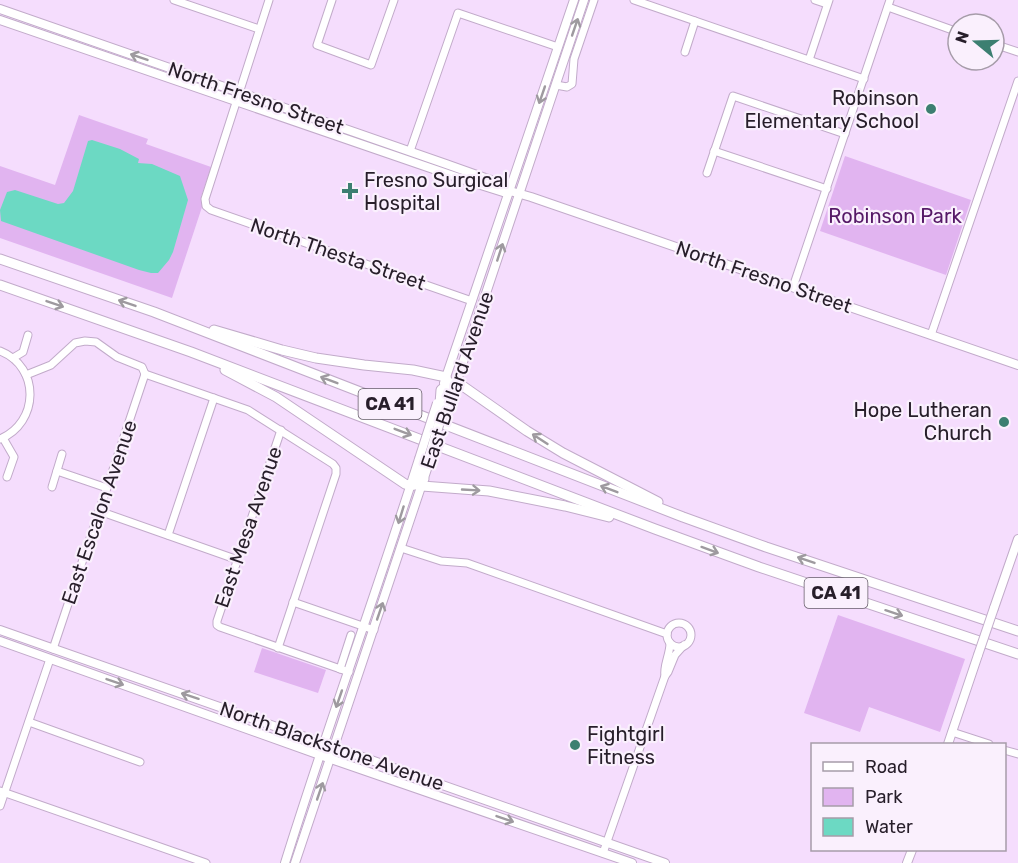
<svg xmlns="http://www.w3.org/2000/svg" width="1018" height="863" viewBox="0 0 1018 863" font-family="Rubik,sans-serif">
  <rect width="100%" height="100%" fill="#f5ddfd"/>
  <g fill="#e1b4f0">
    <polygon points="79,115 148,139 146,144 211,167 201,197 202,207 172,298 0,238 0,166 55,185"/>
    <polygon points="845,156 971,200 946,275 820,231"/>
    <polygon points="838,615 965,659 940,732 869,707 860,732 804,713"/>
    <polygon points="262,648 326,670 318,693 254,672"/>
  </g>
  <polygon fill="#6cd9c3" points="92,140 120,149 139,159 138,163 152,164 180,176 188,200 173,252 169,260 158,273 151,273 139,270 1,221 0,210 7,192 15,190 58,204 64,203 73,191 88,141"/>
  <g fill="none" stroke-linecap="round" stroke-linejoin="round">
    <g stroke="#c2abca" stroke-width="9">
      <g id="minor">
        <polyline points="174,0 259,29"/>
        <polyline points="269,0 205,199 206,206 211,210 472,301"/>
        <polyline points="332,0 317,45 371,65 394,0"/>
        <polyline points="634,0 864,79"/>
        <polyline points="815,0 827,4"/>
        <polyline points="888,7 958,32"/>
        <polyline points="994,44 1018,52"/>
        <polyline points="685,52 695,21"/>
        <polyline points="809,60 829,0"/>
        <polyline points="556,85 567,87 572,84 574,59 594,0"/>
        <polyline points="410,151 458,13 558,47"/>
        <polyline points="714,151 827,189"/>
        <polyline points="707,173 733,96 845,134"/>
        <polyline points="793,287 890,0"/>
        <polyline points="931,335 1018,81"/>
        <path d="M 0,351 C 41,367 39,423 0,439"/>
        <polyline points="13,358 23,352 28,335"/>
        <polyline points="145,374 248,410 333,464 336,468 336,474 278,648"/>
        <polyline points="26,375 51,365 75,343 85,341 96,342 117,357 142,367 145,374"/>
        <polyline points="281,430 217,621 217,625 220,627 349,672"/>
        <polyline points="3,438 14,457 7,477"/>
        <polyline points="57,471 107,488"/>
        <polyline points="52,487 62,454"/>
        <polyline points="99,511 238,560"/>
        <polyline points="168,535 214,398"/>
        <polyline points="401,548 441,561 467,563 667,634"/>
        <polyline points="293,602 374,630"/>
        <circle cx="679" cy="635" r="12"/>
        <polyline points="53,649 145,374"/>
        <polyline points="340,669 351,635"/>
        <path d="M 665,676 C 663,666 670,655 670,643"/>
        <polyline points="29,722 140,762"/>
        <polyline points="952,732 989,744"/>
        <polyline points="1004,750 1018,754"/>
        <polyline points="0,791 206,863"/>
        <polyline points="0,806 50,659"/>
        <polyline points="603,853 665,676 668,672 675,655 684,645"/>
      </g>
    </g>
    <g stroke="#c2abca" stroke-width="10">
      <g id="major">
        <polyline points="0,9 446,164 505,185 510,191 531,197 1018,365"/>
        <polyline points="0,20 468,181 503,192 510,191"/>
        <polyline points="444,383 574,0"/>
        <polyline points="448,407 584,0"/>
        <polyline points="994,608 1018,539"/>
        <polyline points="0,630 665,863"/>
        <polyline points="0,641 331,759 632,863"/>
        <polyline points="948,744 978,655"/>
        <path d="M 285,863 C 327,728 376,594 419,459"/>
        <polyline points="295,863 429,463"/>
        <polyline points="907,863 912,850"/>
      </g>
    </g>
    <g stroke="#c2abca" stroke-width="11">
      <g id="highway">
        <polyline points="0,259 154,312 683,517 766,547 1018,631"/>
        <polyline points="0,285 191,352 655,529 759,567 1018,654"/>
        <polyline points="214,330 282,350 316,358 364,365 413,370 446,377 449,388 444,406"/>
        <path d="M 225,370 L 276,397 L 405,484 C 413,487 417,485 424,479"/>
        <polyline points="440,404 441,390 448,384 457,382 527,431 563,453 658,502"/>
        <path d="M 423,460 C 421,469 415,479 422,486 L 489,491 L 565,506 L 609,517"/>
      </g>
    </g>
    <use href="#minor" stroke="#fff" stroke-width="7"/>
    <use href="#major" stroke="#fff" stroke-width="8"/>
    <use href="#highway" stroke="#fff" stroke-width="9"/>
    <g stroke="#c2abca" stroke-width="10" stroke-linecap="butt">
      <g id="major-bridge">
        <polyline points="419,459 437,403"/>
        <polyline points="978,655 994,608"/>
      </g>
    </g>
    <g stroke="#c2abca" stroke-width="11" stroke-linecap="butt">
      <polyline id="highway-bridge" points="428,462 444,406"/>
    </g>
    <use href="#major-bridge" stroke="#fff" stroke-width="8"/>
    <use href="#highway-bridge" stroke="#fff" stroke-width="9"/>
  </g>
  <defs><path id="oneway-shaft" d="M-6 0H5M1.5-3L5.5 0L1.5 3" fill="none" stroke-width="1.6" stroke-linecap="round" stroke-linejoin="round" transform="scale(1.5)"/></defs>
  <g stroke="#9e9a9f">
    <use href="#oneway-shaft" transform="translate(575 27) rotate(-71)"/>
    <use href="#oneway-shaft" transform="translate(139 57) rotate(-161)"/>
    <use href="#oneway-shaft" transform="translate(542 95) rotate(109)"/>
    <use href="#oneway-shaft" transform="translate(500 252) rotate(-72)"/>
    <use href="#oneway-shaft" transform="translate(127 303) rotate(-161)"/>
    <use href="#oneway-shaft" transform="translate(55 304) rotate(19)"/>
    <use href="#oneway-shaft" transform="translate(329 380) rotate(-159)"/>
    <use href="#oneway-shaft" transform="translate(403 432) rotate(21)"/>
    <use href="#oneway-shaft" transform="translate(540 439) rotate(-147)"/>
    <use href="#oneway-shaft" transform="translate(609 489) rotate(-159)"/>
    <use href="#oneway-shaft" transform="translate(471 490) rotate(3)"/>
    <use href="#oneway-shaft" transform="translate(401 515) rotate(107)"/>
    <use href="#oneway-shaft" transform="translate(710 550) rotate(20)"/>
    <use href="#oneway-shaft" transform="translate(806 560) rotate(-161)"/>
    <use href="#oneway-shaft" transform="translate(380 611) rotate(-71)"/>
    <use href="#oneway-shaft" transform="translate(894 613) rotate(18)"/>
    <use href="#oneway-shaft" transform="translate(115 682) rotate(19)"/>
    <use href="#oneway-shaft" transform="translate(190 696) rotate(-162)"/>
    <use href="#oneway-shaft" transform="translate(339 699) rotate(109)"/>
    <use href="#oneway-shaft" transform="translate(320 791) rotate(-71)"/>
    <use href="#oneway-shaft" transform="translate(505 819) rotate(19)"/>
  </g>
  <g fill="#3c7f71" stroke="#faf0fd" stroke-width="2">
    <circle cx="931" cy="109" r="6"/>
    <path d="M347 182h6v6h6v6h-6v6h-6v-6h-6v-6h6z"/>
    <circle cx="1004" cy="422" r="6"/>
    <circle cx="575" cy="745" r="6"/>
  </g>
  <g text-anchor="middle" stroke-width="4.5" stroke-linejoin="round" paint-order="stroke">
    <g fill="#faf0fd" stroke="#665d69" stroke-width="1.5">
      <rect x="358.5" y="389" width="63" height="30" rx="4.5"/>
      <rect x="804.5" y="578" width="63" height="30" rx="4.5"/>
    </g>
    <g font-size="18" font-weight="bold" fill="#271e2a">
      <text x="390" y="410">CA 41</text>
      <text x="836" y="599">CA 41</text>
    </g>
    <g font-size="20" fill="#271e2a" stroke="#faf0fd">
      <text transform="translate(256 98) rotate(19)" y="7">North Fresno Street</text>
      <text transform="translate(338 254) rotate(19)" y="7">North Thesta Street</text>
      <text transform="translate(764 277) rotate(19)" y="7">North Fresno Street</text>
      <text transform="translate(457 380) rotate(-71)" y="7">East Bullard Avenue</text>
      <text transform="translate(99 512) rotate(-71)" y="7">East Escalon Avenue</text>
      <text transform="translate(248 527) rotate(-71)" y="7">East Mesa Avenue</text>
      <text transform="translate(332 746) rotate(19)" y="7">North Blackstone Avenue</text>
    </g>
    <g font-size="20" fill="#271e2a" stroke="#faf0fd" text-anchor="end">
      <text x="919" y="105">Robinson<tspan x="919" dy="23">Elementary School</tspan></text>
      <text x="364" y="187" text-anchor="start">Fresno Surgical<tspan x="364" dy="23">Hospital</tspan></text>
      <text x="992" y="417">Hope Lutheran<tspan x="992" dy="23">Church</tspan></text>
      <text x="587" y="741" text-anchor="start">Fightgirl<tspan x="587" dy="23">Fitness</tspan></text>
    </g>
    <g font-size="20" fill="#561967" stroke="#faf0fd">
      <text x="895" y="223">Robinson Park</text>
    </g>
  </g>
  <rect x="811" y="743" width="195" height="108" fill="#faf0fd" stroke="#a69ca9" stroke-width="1.5"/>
  <rect x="823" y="762" width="30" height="9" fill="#ffffff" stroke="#a69ca9" stroke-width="1.5"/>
  <text x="865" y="773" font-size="18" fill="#271e2a">Road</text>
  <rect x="823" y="788" width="30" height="18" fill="#e1b4f0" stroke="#a69ca9" stroke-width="1.5"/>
  <text x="865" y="803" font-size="18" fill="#271e2a">Park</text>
  <rect x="823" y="818" width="30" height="18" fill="#6cd9c3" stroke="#a69ca9" stroke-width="1.5"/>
  <text x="865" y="833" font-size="18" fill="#271e2a">Water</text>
  <g transform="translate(976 42) rotate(289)"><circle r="28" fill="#faf0fd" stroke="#a69ca9" stroke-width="1.5"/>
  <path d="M0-4.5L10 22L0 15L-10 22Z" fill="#3c7f71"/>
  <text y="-9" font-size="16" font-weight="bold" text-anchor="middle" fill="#271e2a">N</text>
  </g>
</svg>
